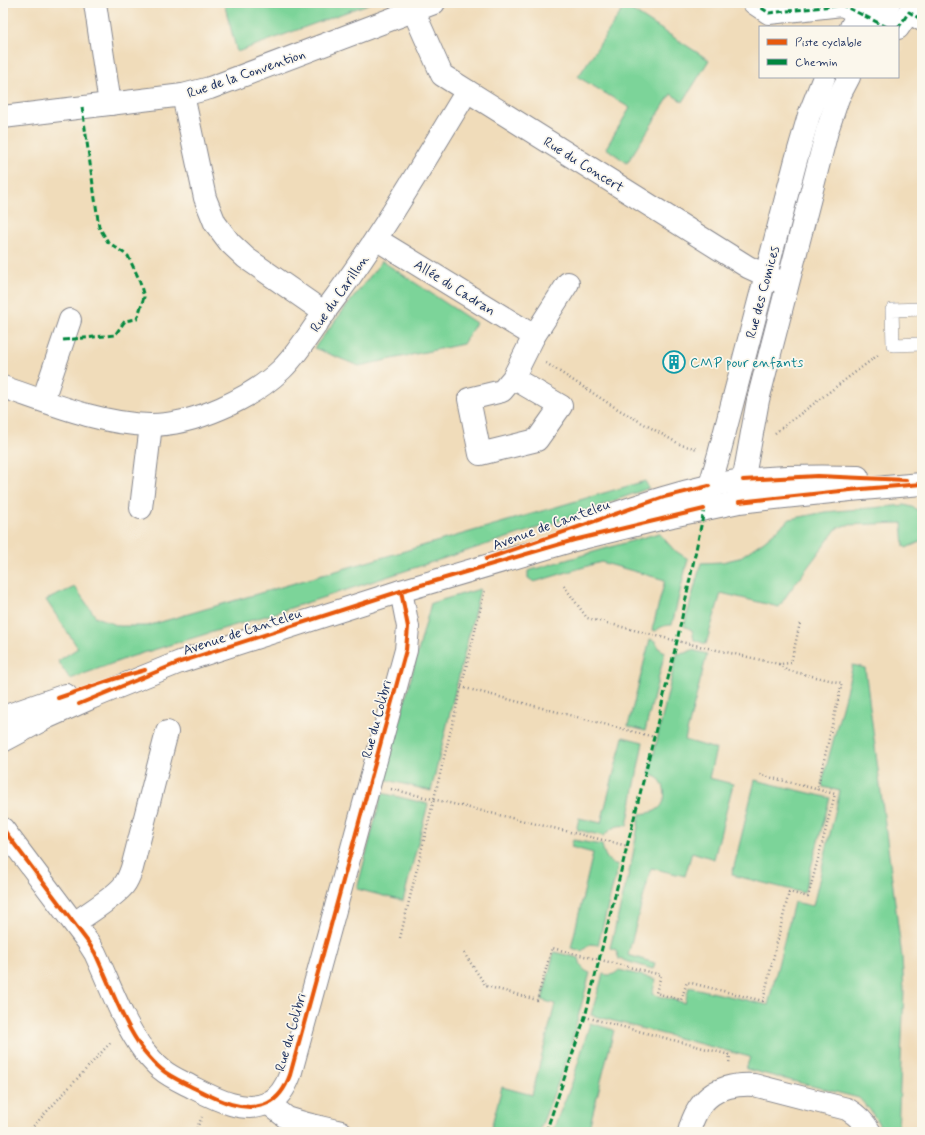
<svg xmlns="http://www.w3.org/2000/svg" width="925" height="1135" viewBox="0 0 925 1135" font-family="Mynerve,sans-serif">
  <rect width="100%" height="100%" fill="#fbf7ec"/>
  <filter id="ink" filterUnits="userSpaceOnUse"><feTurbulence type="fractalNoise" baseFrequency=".025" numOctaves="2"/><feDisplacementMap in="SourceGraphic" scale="8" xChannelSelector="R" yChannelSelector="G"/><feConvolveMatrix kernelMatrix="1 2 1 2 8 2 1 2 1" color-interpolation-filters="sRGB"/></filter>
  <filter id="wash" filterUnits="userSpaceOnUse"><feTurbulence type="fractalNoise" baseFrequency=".012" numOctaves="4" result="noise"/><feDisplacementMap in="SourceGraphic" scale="16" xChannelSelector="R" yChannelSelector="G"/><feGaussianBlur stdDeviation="0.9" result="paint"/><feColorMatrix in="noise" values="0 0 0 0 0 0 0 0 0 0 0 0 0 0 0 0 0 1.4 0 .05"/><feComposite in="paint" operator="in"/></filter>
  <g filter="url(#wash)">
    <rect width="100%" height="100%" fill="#f0dcba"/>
    <g fill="#7bd499" stroke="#4b827c">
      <polygon points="224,3 371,3 237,52"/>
      <polygon points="625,6 709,60 683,102 671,94 627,163 606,148 630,108 578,77"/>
      <polygon points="382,261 476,323 463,344 359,366 314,348"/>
      <polygon points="645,481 649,488 553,523 272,614 130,657 70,679 58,661 78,648 46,600 75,587 96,617 119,626 147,626"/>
      <polygon points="905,505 915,508 922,514 922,541 906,548 904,546 902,523 846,525 837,528 789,592 779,607 721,593 706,644 694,640 692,630 684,626 701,563 722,562 739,558 764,541 790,519 825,512"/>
      <path d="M 659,533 L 674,550 L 688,559 L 672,625 C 666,625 661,626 656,631 L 652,630 L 665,580 L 601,562 L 534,582 L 528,578 L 528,571 Z"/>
      <polygon points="480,589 431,791 384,779 431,603"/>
      <polygon points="650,639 655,641 660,649 665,652 645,731 628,726"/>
      <path d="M 692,650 L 707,654 L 685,740 L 716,749 L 709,778 L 733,784 L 714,859 L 692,852 L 685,876 L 651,868 L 628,955 L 655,963 L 653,969 L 619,959 L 616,950 L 610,948 L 632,860 L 640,814 C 646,813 653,813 658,809 C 667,803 666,787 660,780 C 657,777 653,776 649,774 L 677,654 L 686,653 Z"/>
      <path d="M 853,665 L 865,668 L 902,957 L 904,991 L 898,1132 L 884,1132 L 870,1110 L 859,1098 L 746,1069 L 750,1057 L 591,1015 L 603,974 C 610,976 614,975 619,970 L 656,979 L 652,994 L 685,1003 L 689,987 L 768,1005 L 794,902 L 813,906 L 840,791 L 823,787 L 822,783 Z"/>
      <path d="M 623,737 L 643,742 L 627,826 C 616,824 610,829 604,836 L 578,830 L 577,827 L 579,818 L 601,823 Z"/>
      <polygon points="755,780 830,798 804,893 732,875"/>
      <polygon points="382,793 428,804 403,901 357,889"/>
      <path d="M 573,840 L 602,845 C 604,855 608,863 618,866 L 598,945 L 590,944 L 582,951 L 571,948 L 593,853 L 571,847 Z"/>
      <path d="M 554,952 L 579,958 C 581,966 582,970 590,973 L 566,1062 L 539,1132 L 490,1132 L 502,1087 L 532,1095 L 555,1004 L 542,1000 Z"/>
      <polygon points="590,1023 614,1030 588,1132 552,1132 572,1083"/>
    </g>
  </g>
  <g filter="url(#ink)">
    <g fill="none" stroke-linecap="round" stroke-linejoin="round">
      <g stroke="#86868c" stroke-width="14">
        <polyline id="lane" points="922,309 892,310 893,345 922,344"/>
      </g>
      <g stroke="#86868c" stroke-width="24">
        <g id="street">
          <polyline points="95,3 110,104"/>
          <polyline points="754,3 769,13 842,5 876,21"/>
          <polyline points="414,12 442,75 748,267 787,285"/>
          <polyline points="898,28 909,12 922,20"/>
          <polyline points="183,95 205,198 215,223 230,243 246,258 325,313"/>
          <polyline points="3,117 183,95 210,88 434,3"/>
          <polyline points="376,239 534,336 513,378 502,391 469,399 480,454 537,440 561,406 513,378"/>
          <polyline points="534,336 568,283"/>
          <path d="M 3,387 C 50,403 100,424 150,425 C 194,425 251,399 282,369 C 299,352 312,330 326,310 C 378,241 422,165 467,91"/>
          <polyline points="43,400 70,320"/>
          <polyline points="141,508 151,425"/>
          <path d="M 3,829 L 88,942 L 95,953 C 109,983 124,1025 144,1051 C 149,1057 155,1064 161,1069 C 169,1076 180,1081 190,1086 C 212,1097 243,1115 268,1103 C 279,1098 286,1086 290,1075 L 406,650 L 408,627 L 401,591"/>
          <path d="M 75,923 C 89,912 114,898 124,885 C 128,880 130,874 132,868 L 167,732"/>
          <polyline points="268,1103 287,1118 307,1124 341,1132"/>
          <path d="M 689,1132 C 698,1097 719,1083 754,1085 L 847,1109 C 857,1115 864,1121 870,1132"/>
        </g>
      </g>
      <g stroke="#86868c" stroke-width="24">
        <g id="secondary">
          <polyline points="851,27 864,3"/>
          <polyline points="876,27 889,3"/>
          <polyline points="741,493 758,400 827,131 838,98 849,77"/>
          <polyline points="706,499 719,454 796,160 809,115 824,77"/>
          <path d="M 579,526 C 633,507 686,488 743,480 C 781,476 820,476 858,477"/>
          <polyline points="3,717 66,695"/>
          <polyline points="3,741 48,717 91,698 180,662 401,591 574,540 672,516 739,502 850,490 922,484"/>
        </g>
      </g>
      <g stroke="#86868c" stroke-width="2.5" stroke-dasharray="1 3" stroke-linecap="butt">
        <polyline points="546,363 616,408 681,445 698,449"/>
        <polyline points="775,433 878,355"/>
        <polyline points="564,586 587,618 677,641 779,664 791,663 800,623"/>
        <polyline points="779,664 786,670 842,683 817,790"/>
        <polyline points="461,687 654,737"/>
        <polyline points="391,789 628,846"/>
        <polyline points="400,938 485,590"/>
        <polyline points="464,953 486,986 537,1000 552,948 661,975 656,993 681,1000 687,982 763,1001 789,892 808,897 835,794 757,774"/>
        <polyline points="585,1017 730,1055 729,1064"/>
        <polyline points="28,1132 112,1041"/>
        <polyline points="195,1132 202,1117"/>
      </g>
      <use href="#lane" stroke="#fff" stroke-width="13"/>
      <use href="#street" stroke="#fff" stroke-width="22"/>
      <use href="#secondary" stroke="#fff" stroke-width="22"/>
      <g stroke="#00873e" stroke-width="3" stroke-dasharray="6 3" stroke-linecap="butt">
        <polyline points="754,3 769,13 842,5 887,27"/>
        <polyline points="898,28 909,12 922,20"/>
        <polyline points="63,340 115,335 125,321 137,319 144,297 139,279 128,256 108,242 99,227 82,107"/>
        <polyline points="546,1132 585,1017 654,737 677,641 702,521 704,509"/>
      </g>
      <g stroke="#fbf7ec" stroke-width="6">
        <g id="cycleway">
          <polyline points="743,480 818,476 906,480"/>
          <polyline points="739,502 850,490 922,484"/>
          <polyline points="486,559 664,497 709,486"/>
          <polyline points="58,698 114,679 145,670"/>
          <polyline points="79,704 180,662 401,591 574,540 704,509"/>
          <path d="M 3,829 L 88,942 L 95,953 C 109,983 124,1025 144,1051 C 149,1057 155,1064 161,1069 C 169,1076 180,1081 190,1086 C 212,1097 243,1115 268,1103 C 279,1098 286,1086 290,1075 L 406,650 L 408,627 L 401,591"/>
        </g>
      </g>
      <use href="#cycleway" stroke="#e8590c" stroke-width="4"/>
    </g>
  </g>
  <defs>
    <g id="building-ring" transform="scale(1.15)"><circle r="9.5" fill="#fbf7ec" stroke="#0f9aa8" stroke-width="1.5"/><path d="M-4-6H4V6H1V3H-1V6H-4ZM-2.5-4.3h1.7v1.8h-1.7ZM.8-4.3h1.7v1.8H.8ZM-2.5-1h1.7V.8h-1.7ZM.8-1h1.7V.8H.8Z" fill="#0f9aa8"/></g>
  </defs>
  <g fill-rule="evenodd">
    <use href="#building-ring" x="674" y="362"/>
  </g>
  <g text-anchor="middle" stroke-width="3.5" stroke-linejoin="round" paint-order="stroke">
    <g font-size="14" fill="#1b2f5e" stroke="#fbf7ec">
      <text transform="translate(246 73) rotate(-19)" y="5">Rue de la Convention</text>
      <text transform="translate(584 164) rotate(32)" y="5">Rue du Concert</text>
      <text transform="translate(455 287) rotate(32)" y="5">Allée du Cadran</text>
      <text transform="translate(762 292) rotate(-75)" y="5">Rue des Comices</text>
      <text transform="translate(339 293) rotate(-55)" y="5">Rue du Carillon</text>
      <text transform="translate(551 524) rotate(-20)" y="5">Avenue de Canteleu</text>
      <text transform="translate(242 631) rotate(-18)" y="5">Avenue de Canteleu</text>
      <text transform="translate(376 719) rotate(-75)" y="5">Rue du Colibri</text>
      <text transform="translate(290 1032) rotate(-74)" y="5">Rue du Colibri</text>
    </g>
    <g font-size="14" fill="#0d838f" stroke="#fbf7ec" text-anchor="start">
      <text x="690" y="367">CMP pour enfants</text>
    </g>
  </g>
  <rect width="925" height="1135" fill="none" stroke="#fbf7ec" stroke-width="16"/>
  <rect x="759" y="26" width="140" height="52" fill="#fbf7ec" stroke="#a1a7b3"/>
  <rect x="767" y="39" width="20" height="6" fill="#e8590c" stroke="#a1a7b3"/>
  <text x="795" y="46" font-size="12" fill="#1b2f5e">Piste cyclable</text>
  <rect x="767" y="59" width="20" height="6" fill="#00873e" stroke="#a1a7b3"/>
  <text x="795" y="66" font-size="12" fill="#1b2f5e">Chemin</text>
</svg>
